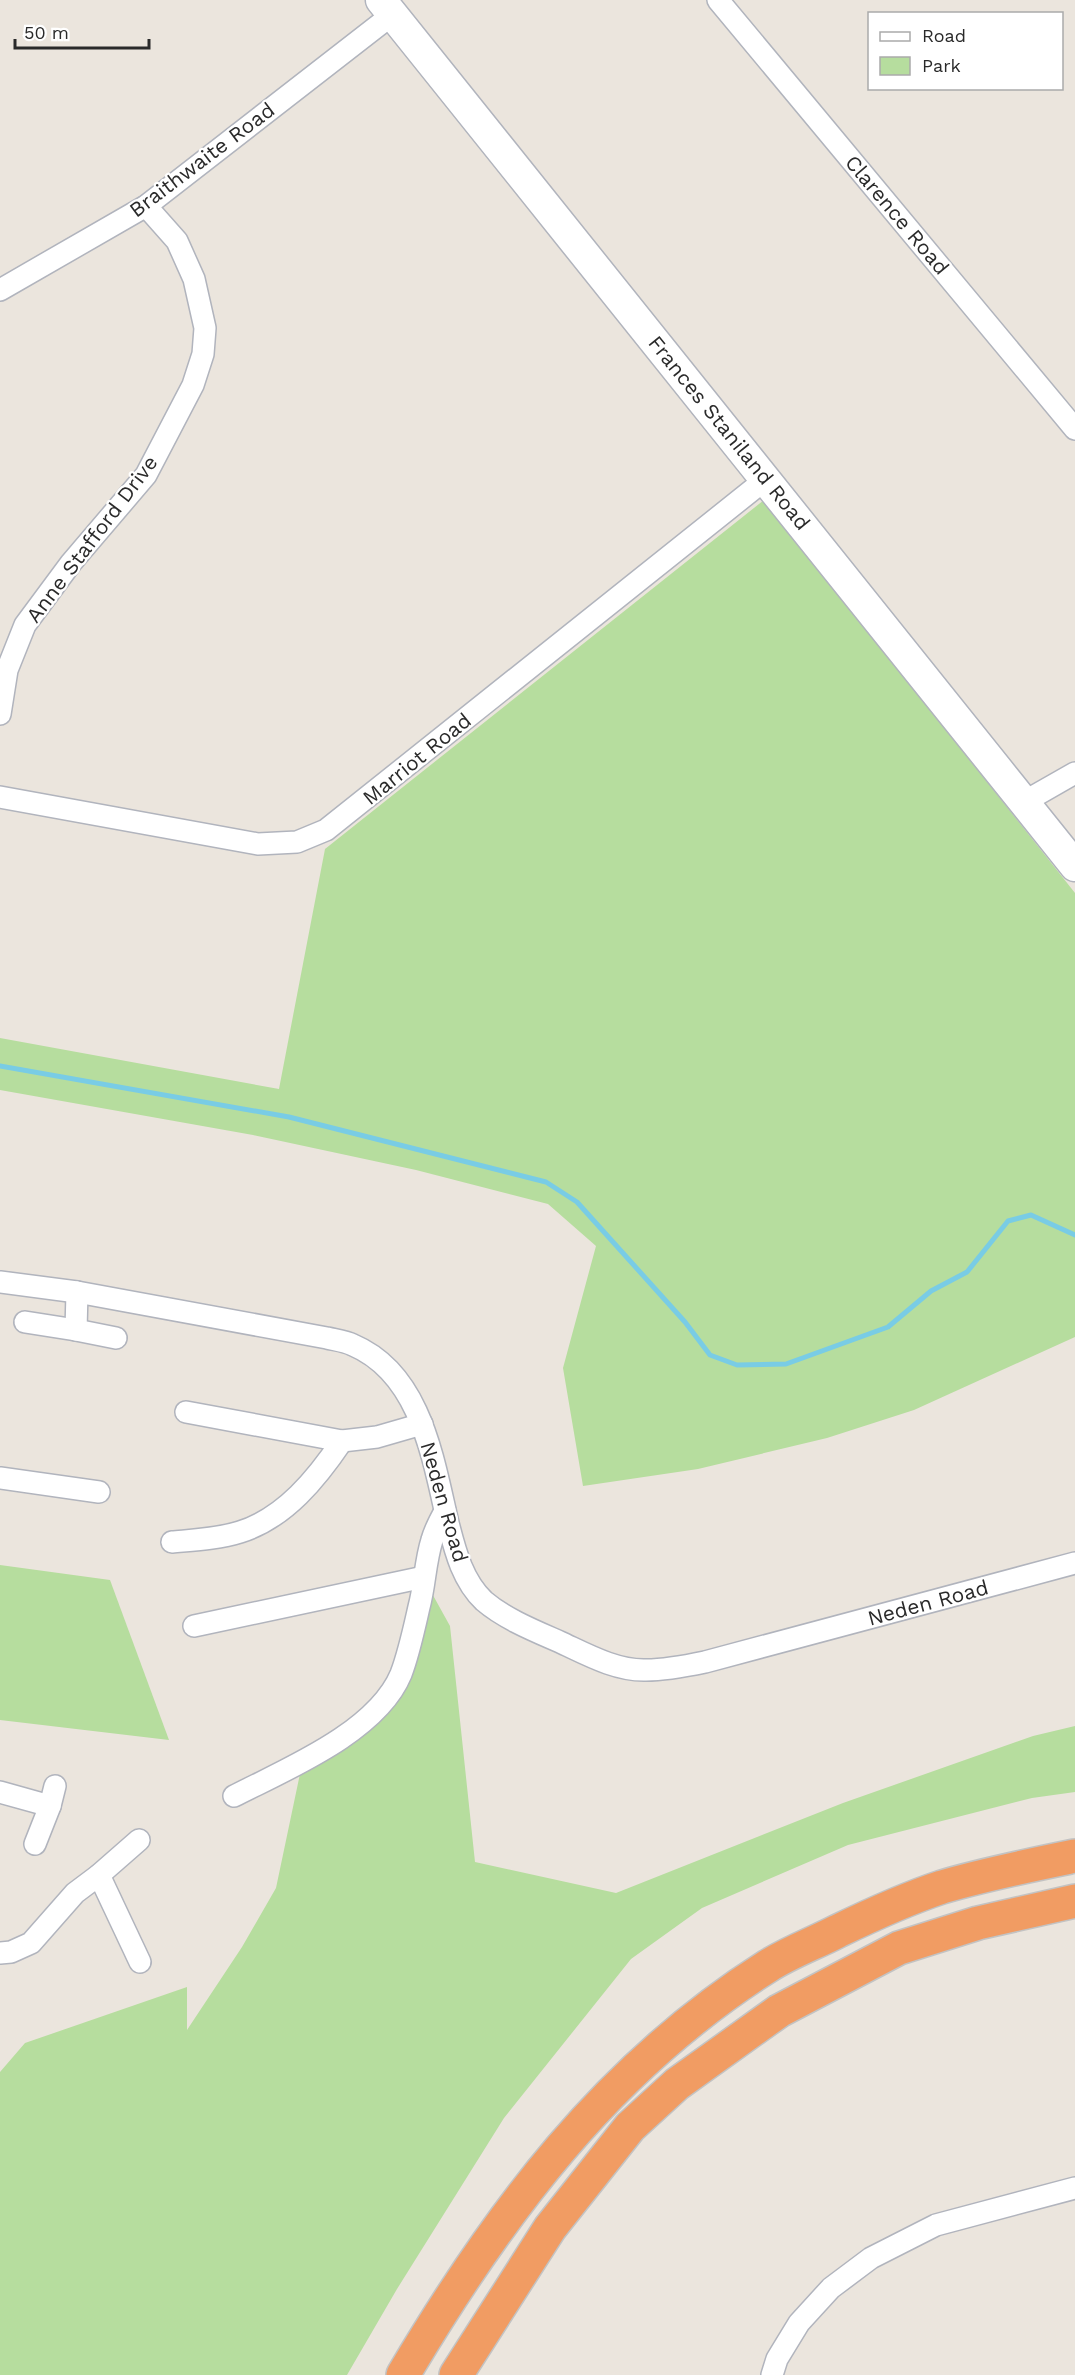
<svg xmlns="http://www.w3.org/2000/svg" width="1075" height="2375" viewBox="0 0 1075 2375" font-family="'Work Sans',sans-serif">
  <rect width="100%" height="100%" fill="#ebe5dd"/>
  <g fill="#b6dd9e">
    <polygon points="764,500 1075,893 1075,1337 914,1410 827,1438 698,1469 583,1486 563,1368 596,1246 548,1204 416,1170 253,1135 0,1090 0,1038 279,1089 325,849"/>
    <polygon points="0,1565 110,1580 169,1740 0,1720"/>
    <polygon points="424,1579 450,1626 475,1862 616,1893 843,1803 1033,1736 1075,1726 1075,1792 1032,1798 848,1845 702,1908 631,1959 504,2118 397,2289 347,2375 0,2375 0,2072 25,2043 187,1987 187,2030 242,1947 276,1888 301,1769 388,1684"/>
  </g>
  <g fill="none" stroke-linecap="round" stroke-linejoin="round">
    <polyline stroke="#79cce5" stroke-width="5" points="0,1066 289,1117 546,1182 577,1202 685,1322 710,1355 737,1365 786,1364 888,1327 931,1291 967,1272 1008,1221 1031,1215 1075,1235"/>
    <g stroke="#b1b4bd" stroke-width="24">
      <g id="street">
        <polyline points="718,0 1075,429"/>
        <polyline points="0,290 146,206 393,14"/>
        <polyline points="0,714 7,670 25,625 71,563 146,475 193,385 203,354 205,328 194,279 177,241 146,206"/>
        <polyline points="0,797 258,844 297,842 326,830 766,479"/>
        <polyline points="1024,802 1075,773"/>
        <path d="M 0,1282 L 77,1292 L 327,1338 C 335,1340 345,1341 353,1345 C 421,1374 433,1459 448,1523 C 455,1550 462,1580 484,1601 C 505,1619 535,1631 560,1642 C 586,1654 616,1671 646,1670 C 666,1670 686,1666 705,1662 L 1075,1563"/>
        <polyline points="25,1322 76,1330 116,1338"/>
        <polyline points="76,1330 77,1292"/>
        <polyline points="186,1412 342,1441 377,1437 422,1424"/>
        <polyline points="0,1478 99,1492"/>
        <path d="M 172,1542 C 194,1540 218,1539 240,1532 C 285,1518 317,1478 342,1441"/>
        <polyline points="194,1626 424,1577"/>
        <polyline points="0,1792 50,1806"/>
        <path d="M 234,1796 C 287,1769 377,1732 401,1674 C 409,1653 414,1629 419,1607 C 425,1585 425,1562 432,1540 C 435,1529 440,1520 445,1511"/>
        <polyline points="35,1844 50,1806 55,1786"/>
        <polyline points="99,1875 140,1962"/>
        <polyline points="0,1953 11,1952 31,1943 75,1893 99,1875 139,1840"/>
        <polyline points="772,2375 777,2359 799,2323 831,2288 871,2258 936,2225 1075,2188"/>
      </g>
    </g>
    <g stroke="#b1b4bd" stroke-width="33">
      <polyline id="secondary" points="381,0 1075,866"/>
    </g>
    <g stroke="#c3c3c3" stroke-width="36">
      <g id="highway">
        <path d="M 403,2375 C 499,2213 607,2068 768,1966 C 790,1952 815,1943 838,1931 C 871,1915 906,1899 942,1887 C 986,1874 1031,1865 1075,1856"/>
        <polyline points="456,2375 550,2228 630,2127 677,2084 779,2011 899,1948 978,1923 1075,1901"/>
      </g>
    </g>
    <use href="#street" stroke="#fff" stroke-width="21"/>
    <use href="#secondary" stroke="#fff" stroke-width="30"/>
    <use href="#highway" stroke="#f19c63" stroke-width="33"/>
  </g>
  <g text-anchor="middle" stroke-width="4.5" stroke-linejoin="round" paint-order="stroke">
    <g font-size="21" fill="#2a2a2a" stroke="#fff">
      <text transform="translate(202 160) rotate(-37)" y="7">Braithwaite Road</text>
      <text transform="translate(897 215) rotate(50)" y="7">Clarence Road</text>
      <text transform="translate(729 433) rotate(51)" y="7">Frances Staniland Road</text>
      <text transform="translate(92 539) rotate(-53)" y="7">Anne Stafford Drive</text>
      <text transform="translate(417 759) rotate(-39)" y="7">Marriot Road</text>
      <text transform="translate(444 1502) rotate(74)" y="7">Neden Road</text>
      <text transform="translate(928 1603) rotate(-15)" y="7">Neden Road</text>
    </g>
  </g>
  <rect x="868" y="12" width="195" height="78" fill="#ffffff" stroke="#aaaaaa" stroke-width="1.5"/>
  <rect x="880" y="32" width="30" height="9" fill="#ffffff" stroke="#aaaaaa" stroke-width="1.5"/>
  <text x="922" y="42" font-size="18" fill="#2a2a2a">Road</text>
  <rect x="880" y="57" width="30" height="18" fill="#b6dd9e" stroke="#aaaaaa" stroke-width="1.5"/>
  <text x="922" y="72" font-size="18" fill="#2a2a2a">Park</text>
  <path d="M15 39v9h134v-9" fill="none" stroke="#2a2a2a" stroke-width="3"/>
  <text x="24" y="39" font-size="18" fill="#2a2a2a" stroke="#ffffff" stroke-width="4.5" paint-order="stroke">50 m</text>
</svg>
